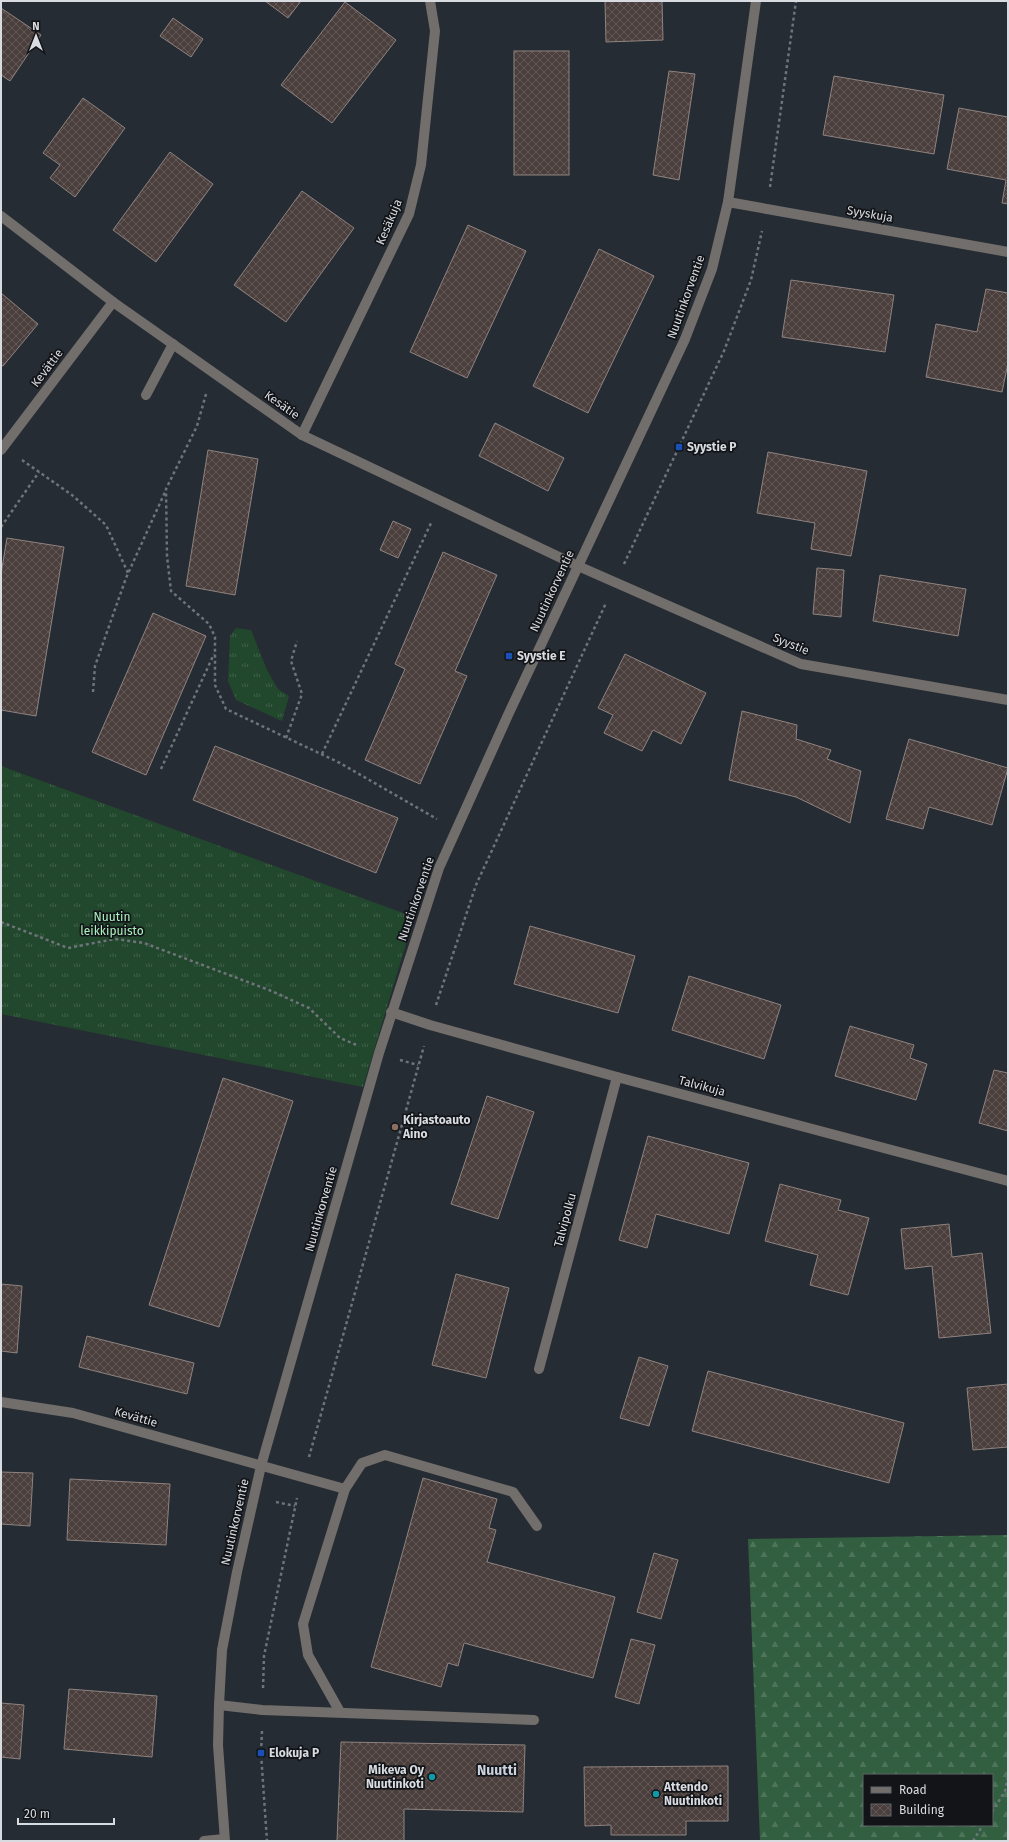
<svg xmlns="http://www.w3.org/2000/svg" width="1009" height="1842" viewBox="0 0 1009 1842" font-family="'Fira Sans',sans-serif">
  <defs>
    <pattern id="grass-tufts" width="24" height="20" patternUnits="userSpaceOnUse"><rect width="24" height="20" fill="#21472d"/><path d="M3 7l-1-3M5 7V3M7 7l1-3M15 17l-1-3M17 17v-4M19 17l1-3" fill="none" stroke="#40614b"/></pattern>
    <pattern id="forest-firs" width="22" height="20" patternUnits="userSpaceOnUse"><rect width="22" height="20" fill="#315f3f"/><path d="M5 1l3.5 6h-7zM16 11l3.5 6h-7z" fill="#4e755a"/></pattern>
    <pattern id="building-cross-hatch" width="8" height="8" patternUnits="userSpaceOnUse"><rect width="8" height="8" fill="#4a3f3c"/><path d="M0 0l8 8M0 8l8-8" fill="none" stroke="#635a58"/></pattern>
  </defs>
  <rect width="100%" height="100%" fill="#262c33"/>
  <g fill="url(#grass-tufts)">
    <polygon points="236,628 251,630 267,670 278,689 289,696 282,721 236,700 228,681 230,636"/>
    <polygon points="1,766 414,917 363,1087 1,1014"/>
  </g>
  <path fill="url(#forest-firs)" fill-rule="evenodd" d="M 1008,1535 L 1008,1841 L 760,1841 L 748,1539 ZM 864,1775 L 992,1775 L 992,1825 L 864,1825 Z"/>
  <g fill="url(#building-cross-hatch)" stroke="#8f8380">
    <polygon points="265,1 301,1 288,18"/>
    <polygon points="605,1 662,1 663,40 606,42"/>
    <polygon points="345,2 396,40 332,123 281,85"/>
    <polygon points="1,8 41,35 10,81 1,75"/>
    <polygon points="173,18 203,39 191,57 160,36"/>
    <rect x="514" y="51" width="55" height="124"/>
    <polygon points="669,71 695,74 679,180 653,175"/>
    <polygon points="834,76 944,95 934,154 823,135"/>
    <polygon points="83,98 125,128 75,197 50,178 60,165 43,153"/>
    <polygon points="959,108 1008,117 1008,204 1002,203 1006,180 947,169"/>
    <polygon points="170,152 213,184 156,262 113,230"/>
    <polygon points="302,191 354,228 286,322 234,285"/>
    <polygon points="468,225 526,251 467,378 410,352"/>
    <polygon points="599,249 654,276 588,413 533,386"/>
    <polygon points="791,280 894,295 885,352 782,337"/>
    <polygon points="986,289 1008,293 1008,363 1002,392 926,377 936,324 977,332"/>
    <polygon points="1,293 38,324 3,366 1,365"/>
    <polygon points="495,423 564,458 548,491 479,456"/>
    <polygon points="208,450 258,459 235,595 186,586"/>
    <polygon points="768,452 867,471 851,556 811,549 815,523 757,513"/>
    <polygon points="393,521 411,529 398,558 380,550"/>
    <polygon points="7,538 64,547 36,716 1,710 1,574"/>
    <polygon points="443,552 497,575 455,671 467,676 420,784 365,760 405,669 395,664"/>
    <polygon points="817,568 844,570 841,617 813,614"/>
    <polygon points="880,575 966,589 958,636 873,621"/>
    <polygon points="153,613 206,636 146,775 92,752"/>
    <polygon points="625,654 706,693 681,744 653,730 642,751 604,733 613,715 598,708"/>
    <polygon points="742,711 797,725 796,739 831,750 827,759 861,771 850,823 796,797 729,780"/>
    <polygon points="909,739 1008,768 992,825 929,807 923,829 886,819"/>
    <polygon points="215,746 398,818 376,873 193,800"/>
    <polygon points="530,926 635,956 618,1013 514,984"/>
    <polygon points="689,976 781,1005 764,1059 672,1030"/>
    <polygon points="850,1026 914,1045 910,1058 927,1064 916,1100 835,1076"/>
    <polygon points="994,1070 1008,1073 1008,1131 979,1123"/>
    <polygon points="223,1078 293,1101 219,1327 149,1305"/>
    <polygon points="487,1096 534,1112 498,1219 451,1204"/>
    <polygon points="648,1136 749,1163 729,1234 656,1214 647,1248 619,1240"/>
    <polygon points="780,1184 841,1200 838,1210 869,1218 848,1295 810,1285 818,1255 765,1241"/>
    <polygon points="949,1224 952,1257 982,1253 991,1333 939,1338 932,1266 905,1269 901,1229"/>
    <polygon points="456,1274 509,1288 486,1378 432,1365"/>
    <polygon points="1,1284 22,1286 17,1353 1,1351"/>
    <polygon points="87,1336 194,1363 187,1394 79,1367"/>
    <polygon points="639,1357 668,1366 649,1426 620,1418"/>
    <polygon points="708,1371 904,1423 889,1483 692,1431"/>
    <polygon points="1008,1384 1008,1447 973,1450 967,1388"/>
    <polygon points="1,1472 33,1473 30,1526 1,1524"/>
    <polygon points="423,1478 497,1499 489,1528 496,1530 487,1562 615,1597 593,1678 464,1643 458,1666 448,1663 441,1687 371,1667"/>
    <polygon points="70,1479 170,1484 166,1545 67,1540"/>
    <polygon points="654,1553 678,1560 661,1619 637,1612"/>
    <polygon points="631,1639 655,1645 639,1704 615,1697"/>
    <polygon points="69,1689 157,1696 152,1757 64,1749"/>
    <polygon points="1,1703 24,1705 20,1759 1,1757"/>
    <polygon points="341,1742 525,1745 523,1812 404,1809 404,1841 337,1841"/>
    <polygon points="728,1766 728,1821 686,1821 686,1835 611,1835 611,1825 585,1826 584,1767"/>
  </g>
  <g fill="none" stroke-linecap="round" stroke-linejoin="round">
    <g stroke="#6e747a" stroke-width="2.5" stroke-dasharray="3 3" stroke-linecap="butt">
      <polyline points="770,187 796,1"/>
      <polyline points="206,394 197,426 166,489 167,556 171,591 209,624 215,637 215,685 226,709 340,763 437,819"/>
      <polyline points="22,460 72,495 106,525 128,573"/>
      <polyline points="1,527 39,472"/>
      <polyline points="624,564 724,351 751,280 762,231"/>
      <polyline points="93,692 95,666 126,578 165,492"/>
      <polyline points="286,738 302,694 291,661 297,641"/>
      <polyline points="322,754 432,521"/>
      <polyline points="161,769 214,654"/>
      <polyline points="1,922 68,948 115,939 144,943 269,990 309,1008 340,1038 359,1046"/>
      <polyline points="436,1005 476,885 606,603"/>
      <polyline points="400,1060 418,1065"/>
      <polyline points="309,1457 424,1046"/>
      <polyline points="276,1502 295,1506"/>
      <polyline points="263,1688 264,1656 297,1498"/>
      <polyline points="262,1731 261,1753 267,1841"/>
      <polyline points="992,1812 1005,1791 1008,1777"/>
      <polyline points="973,1841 983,1825"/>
    </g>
    <g stroke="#726e6b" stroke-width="10">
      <polyline points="728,202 1008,252"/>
      <polyline points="1,216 113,302 302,435 578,566 801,664 1008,700"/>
      <polyline points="146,395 173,344"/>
      <polyline points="302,435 409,214 421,165 435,31 430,1"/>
      <polyline points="1,450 113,302"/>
      <polyline points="391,1012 430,1025 617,1077 1008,1181"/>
      <polyline points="539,1369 617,1077"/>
      <polyline points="1,1402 73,1413 345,1489"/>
      <polyline points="219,1705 262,1710 534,1720"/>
      <polyline points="340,1712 308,1655 303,1624 345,1489 362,1463 385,1455 513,1492 537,1526"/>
      <polyline points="204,1841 224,1839"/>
      <polyline points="225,1841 218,1745 219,1705 222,1650 237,1572 261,1466 379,1053 439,868 508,715 685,339 712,269 728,202 756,1"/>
    </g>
  </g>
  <g fill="#1a4fb4" stroke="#121418" stroke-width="1.5">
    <rect x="675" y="443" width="8" height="8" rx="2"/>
    <rect x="505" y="652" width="8" height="8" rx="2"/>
    <rect x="257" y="1749" width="8" height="8" rx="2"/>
  </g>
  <circle fill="#8d6e63" stroke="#121418" stroke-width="1.5" cx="395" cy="1127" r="4"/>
  <g fill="#0f9aa8" stroke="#121418" stroke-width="1.5">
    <circle cx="432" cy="1777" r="4"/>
    <circle cx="656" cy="1794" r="4"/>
  </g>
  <g text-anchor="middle" stroke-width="3.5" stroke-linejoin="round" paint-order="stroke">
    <g font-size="12" fill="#d8dce1" stroke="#121418">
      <text transform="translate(870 214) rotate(10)" y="4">Syyskuja</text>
      <text transform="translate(389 222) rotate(-67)" y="4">Kesäkuja</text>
      <text transform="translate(686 297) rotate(-70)" y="4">Nuutinkorventie</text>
      <text transform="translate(47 368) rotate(-53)" y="4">Kevättie</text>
      <text transform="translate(282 405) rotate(35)" y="4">Kesätie</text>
      <text transform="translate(552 591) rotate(-65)" y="4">Nuutinkorventie</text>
      <text transform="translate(791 644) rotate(22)" y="4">Syystie</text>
      <text transform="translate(416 899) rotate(-71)" y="4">Nuutinkorventie</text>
      <text transform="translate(702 1086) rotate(15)" y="4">Talvikuja</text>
      <text transform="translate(321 1209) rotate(-74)" y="4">Nuutinkorventie</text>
      <text transform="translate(565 1220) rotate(-75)" y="4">Talvipolku</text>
      <text transform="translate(136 1417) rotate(16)" y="4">Kevättie</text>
      <text transform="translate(235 1522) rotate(-77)" y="4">Nuutinkorventie</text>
    </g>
    <g font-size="12" font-weight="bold" fill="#d8dce1" stroke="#121418" text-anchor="start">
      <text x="687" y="451">Syystie P</text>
      <text x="517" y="660">Syystie E</text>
      <text x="403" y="1124">Kirjastoauto<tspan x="403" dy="14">Aino</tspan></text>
      <text x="269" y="1757">Elokuja P</text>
      <text x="424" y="1774" text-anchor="end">Mikeva Oy<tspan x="424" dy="14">Nuutinkoti</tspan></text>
      <text x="664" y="1791">Attendo<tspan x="664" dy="14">Nuutinkoti</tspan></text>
    </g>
    <g font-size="12" fill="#abf3be" stroke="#121418">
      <text x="112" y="921">Nuutin<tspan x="112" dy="14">leikkipuisto</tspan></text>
    </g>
    <g font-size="14" font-weight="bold" fill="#cbd3dc" stroke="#121418">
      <text x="497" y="1775">Nuutti</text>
    </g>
  </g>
  <rect width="1009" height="1842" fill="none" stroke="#d8dce1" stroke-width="4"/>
  <rect x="863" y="1774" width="130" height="52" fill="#121418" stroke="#616468"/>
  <rect x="871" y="1787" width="20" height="6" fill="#726e6b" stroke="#616468"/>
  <text x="899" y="1794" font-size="12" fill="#d8dce1">Road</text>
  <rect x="871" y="1804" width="20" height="12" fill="url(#building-cross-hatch)" stroke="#616468"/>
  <text x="899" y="1814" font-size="12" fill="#d8dce1">Building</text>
  <g transform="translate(36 36)" stroke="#121418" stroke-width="3" paint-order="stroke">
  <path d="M0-3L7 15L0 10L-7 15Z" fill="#d8dce1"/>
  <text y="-6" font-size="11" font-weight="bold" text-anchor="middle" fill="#d8dce1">N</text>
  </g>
  <path d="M18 1818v6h96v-6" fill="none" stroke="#d8dce1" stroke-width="2"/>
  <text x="24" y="1818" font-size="12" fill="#d8dce1" stroke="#121418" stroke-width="3" paint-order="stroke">20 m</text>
</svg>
